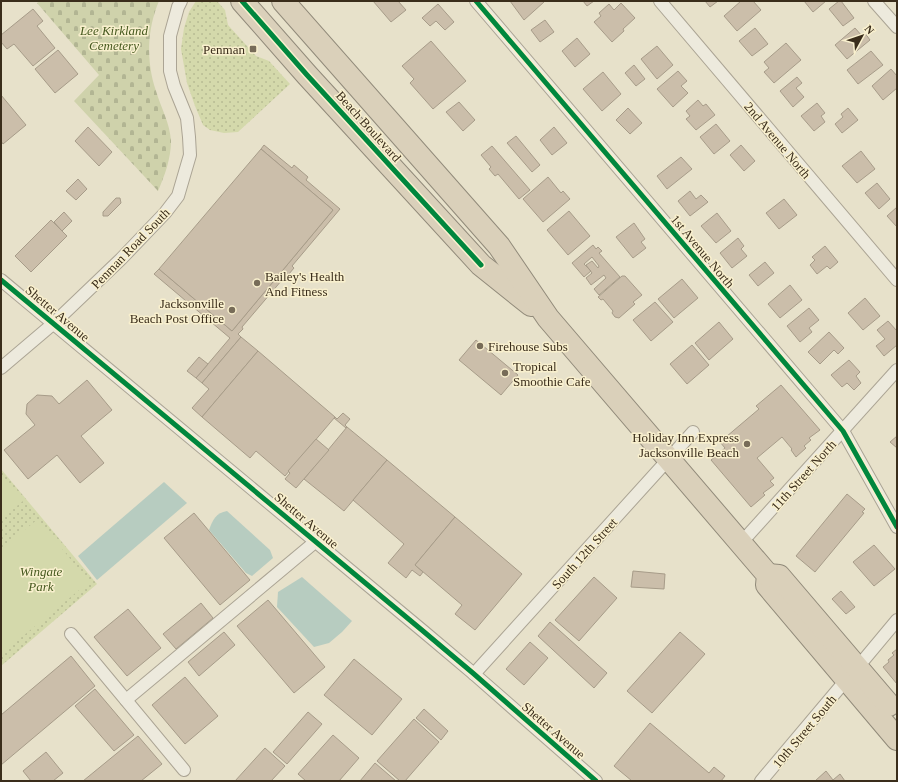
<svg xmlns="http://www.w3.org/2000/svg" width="898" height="782" viewBox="0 0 898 782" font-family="'Times New Roman',serif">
  <defs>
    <pattern id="cemetery-stones" width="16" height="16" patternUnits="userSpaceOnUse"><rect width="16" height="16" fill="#cfd2ab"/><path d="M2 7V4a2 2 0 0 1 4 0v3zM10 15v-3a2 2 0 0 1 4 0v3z" fill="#b2b593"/></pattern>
    <pattern id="park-dots" width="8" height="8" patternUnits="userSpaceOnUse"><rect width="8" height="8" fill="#d4d9ab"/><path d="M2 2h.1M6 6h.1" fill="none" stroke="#b7bb93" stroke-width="1.8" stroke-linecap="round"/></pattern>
  </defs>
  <rect width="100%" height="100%" fill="#e7e1ca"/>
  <path fill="url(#cemetery-stones)" d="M 40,1 L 159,1 C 147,29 146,61 156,91 C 161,108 170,123 171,141 C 171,158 165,175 158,191 L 74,101 L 99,75 L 37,3 Z"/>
  <g fill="url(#park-dots)">
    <polygon points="196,1 217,1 225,10 228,25 256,56 269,61 290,84 238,132 224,133 210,130 203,125 195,106 187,83 181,49 184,28 189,12"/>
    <polygon points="1,469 97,584 1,666"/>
  </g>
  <g fill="#d4d9ab">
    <polygon points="1,475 23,501 1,519"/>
    <polygon points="38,519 89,582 1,654 1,549"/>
  </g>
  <g fill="#b7ccc0">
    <polygon points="164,482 187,503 97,580 78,556"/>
    <path d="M 227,511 L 270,550 L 273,558 L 252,576 L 246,573 L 209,530 C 213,519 216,513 227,511 Z"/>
    <polygon points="302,577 352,621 342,632 329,643 314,647 277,607 278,592"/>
  </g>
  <g fill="#cbbeaa" stroke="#a79c89">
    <polygon points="373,1 398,1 406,10 391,22"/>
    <polygon points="510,1 544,1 544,2 524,20"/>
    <polygon points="583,1 594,1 587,6"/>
    <polygon points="705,1 718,1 710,7"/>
    <polygon points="741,1 753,1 761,10 737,31 724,16"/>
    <polygon points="804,1 826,1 813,12"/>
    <polygon points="839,1 841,1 854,18 843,26 829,9"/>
    <polygon points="621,3 635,18 623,29 624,31 612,42 594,22 601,16 599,13 609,4 614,10"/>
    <polygon points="438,4 454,22 445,30 436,21 430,26 422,18"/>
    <polygon points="33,9 43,21 37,26 55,48 33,66 14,44 7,49 1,42 1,35"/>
    <polygon points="545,20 554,32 540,42 531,30"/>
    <polygon points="755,28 768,44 752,56 739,41"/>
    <polygon points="855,28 862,36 865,33 870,40 847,59 835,45"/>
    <polygon points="577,38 590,54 575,67 562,51"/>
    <polygon points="431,41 466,81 433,109 410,83 414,79 402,66"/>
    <polygon points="786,43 801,60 774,83 764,72 769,68 764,62"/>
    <polygon points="657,46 673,65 657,79 641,59"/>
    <polygon points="58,50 78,74 55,93 35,69"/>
    <polygon points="871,51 883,65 858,84 847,70"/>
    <polygon points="634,65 645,79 636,86 625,73"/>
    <polygon points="891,69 897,76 897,88 883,100 872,86"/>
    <polygon points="678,71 687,81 681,86 688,93 673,107 657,89"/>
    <polygon points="603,72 621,94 602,111 583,89"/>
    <polygon points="797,77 802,83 796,88 804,97 793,107 780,91"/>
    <polygon points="1,95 26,125 3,144 1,141"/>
    <polygon points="698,100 703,106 706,104 715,115 696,130 686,119 690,116 686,111"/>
    <polygon points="459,102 475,120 463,131 446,112"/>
    <polygon points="817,103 825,113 821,116 825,122 814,131 801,116"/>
    <polygon points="628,108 642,123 630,134 616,120"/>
    <polygon points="848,108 858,120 842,133 835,124 843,117 841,114"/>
    <polygon points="716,124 730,141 714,154 700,137"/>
    <polygon points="88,127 112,152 99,166 75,141"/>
    <polygon points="554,127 567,143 552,155 540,140"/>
    <polygon points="516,136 540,165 532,172 507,143"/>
    <polygon points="264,145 292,168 294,165 308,177 306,180 340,209 292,266 294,268 283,281 282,280 242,327 243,329 238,334 241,337 202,383 196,378 230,338 154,274 159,269 232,331 333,210 261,149"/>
    <polygon points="741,145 755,161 744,171 730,155"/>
    <polygon points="492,146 530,190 519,199 498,174 495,176 489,169 491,167 481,155"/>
    <polygon points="261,149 333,210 232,331 159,269"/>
    <polygon points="861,151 875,169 857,183 842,166"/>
    <polygon points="681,157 692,169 667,189 657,176"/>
    <polygon points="548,177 561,193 563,191 570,199 543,222 523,199"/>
    <polygon points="78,179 87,189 76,200 66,191"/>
    <polygon points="877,183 890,199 879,209 865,193"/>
    <polygon points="690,191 696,199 701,195 708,202 690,216 678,201"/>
    <polygon points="116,198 120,198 121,203 108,216 103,216 103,212"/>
    <polygon points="784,199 797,215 779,229 766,213"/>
    <polygon points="897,207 897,227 887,216"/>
    <polygon points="569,211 590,236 568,255 547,230"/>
    <polygon points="64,212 72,221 62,231 54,222"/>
    <polygon points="717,213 731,231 716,243 701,226"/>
    <polygon points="51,220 67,236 31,272 15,256"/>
    <polygon points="634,223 645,239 641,242 646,248 633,258 616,237"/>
    <polygon points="738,238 744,246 741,249 747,256 732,268 720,253"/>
    <polygon points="593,245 596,249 598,247 602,251 599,253 620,277 599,295 594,289 606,278 604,275 591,285 586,278 592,273 586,265 592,261 598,268 599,266 592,257 584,264 591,271 584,277 572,263"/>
    <polygon points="825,246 838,262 830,269 827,266 817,274 810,265 815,260 812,257"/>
    <polygon points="765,262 774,273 758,286 749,275"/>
    <polygon points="622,276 625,276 642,295 633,302 635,304 619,318 615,317 612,313 613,311 603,299 601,300 598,297"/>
    <polygon points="682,279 698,298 674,318 658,299"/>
    <polygon points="790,285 802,300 780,318 768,304"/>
    <polygon points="865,298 880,316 863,330 848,313"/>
    <polygon points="655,302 673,322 651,341 633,320"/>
    <polygon points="809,308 819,320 809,328 812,332 800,342 787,326"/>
    <polygon points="888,321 897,331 897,345 884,356 876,346 885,339 877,330"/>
    <polygon points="719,322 733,339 709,360 695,343"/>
    <polygon points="829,332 844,348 838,354 834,350 820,364 808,352"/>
    <polygon points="241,337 258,351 202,417 192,408 209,389 202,383"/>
    <polygon points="476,340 518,375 501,395 459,360"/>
    <polygon points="692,345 709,365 687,384 670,364"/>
    <polygon points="258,351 335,417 285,476 256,451 250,458 202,417"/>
    <polygon points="199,357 208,364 196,378 187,371"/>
    <polygon points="849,360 860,372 856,376 861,383 854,390 847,383 842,387 831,375"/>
    <polygon points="87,380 112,410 81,436 104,463 80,483 57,455 28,479 4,450 35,425 26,414 27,404 37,395 52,396 59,404"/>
    <polygon points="781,385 820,430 809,438 811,440 804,446 806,448 796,457 791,450 792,449 782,437 757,458 774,478 770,481 774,485 763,493 765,495 751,507 711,460 725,448 720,442 759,409 756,406"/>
    <polygon points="343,413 350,419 345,425 347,427 346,428 334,418 335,417 337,419"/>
    <polygon points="347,427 387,460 344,511 304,479"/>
    <polygon points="897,436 897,448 890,442"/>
    <polygon points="316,439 329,450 296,488 285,479 290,473 288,471"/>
    <polygon points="387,460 455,517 415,565 423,572 420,576 412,570 406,578 388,563 404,544 353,500"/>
    <polygon points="847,494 865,509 862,512 864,513 815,572 796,556"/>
    <polygon points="194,513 250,580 220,605 164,538"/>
    <polygon points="455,517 522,574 475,630 455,614 462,605 415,565"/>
    <polygon points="874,545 895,569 874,586 853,562"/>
    <polygon points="633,571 665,574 664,589 631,587"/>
    <polygon points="594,577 617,598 579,641 555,620"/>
    <polygon points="841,591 855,607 846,614 832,599"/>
    <polygon points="268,600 325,667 294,693 237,626"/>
    <polygon points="201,603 213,618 176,649 163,634"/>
    <polygon points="128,609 161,648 127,676 94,637"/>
    <polygon points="550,622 607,673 594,688 538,636"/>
    <polygon points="224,632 235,645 199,676 188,662"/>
    <polygon points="680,632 705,654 652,713 627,691"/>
    <polygon points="530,642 548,658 524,685 506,669"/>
    <polygon points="897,649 897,684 883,667 889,662 888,660 894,655 892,653"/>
    <polygon points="71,656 95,686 1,765 1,715"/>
    <polygon points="354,659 402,699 372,735 324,695"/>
    <polygon points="185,677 218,716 185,744 152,705"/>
    <polygon points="95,689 134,735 114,751 75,706"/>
    <polygon points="424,709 448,731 441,740 416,718"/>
    <polygon points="308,712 322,724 287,764 273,752"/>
    <polygon points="414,719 439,742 405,781 400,781 377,761"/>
    <polygon points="650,723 709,773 714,767 725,776 721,781 632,781 614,766"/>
    <polygon points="333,735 359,758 339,781 306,781 298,774"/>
    <polygon points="138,736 162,764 141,781 83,781"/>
    <polygon points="265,748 285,766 271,781 235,781"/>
    <polygon points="46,752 63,773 53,781 31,781 23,771"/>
    <polygon points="375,763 396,781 360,781"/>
    <polygon points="826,771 833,780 840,774 845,781 815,781"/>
  </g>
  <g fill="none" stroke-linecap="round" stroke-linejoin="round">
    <g stroke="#aba494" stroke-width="14">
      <g id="street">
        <polyline points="476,1 843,431 897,527"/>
        <polyline points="660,1 897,280"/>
        <polyline points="874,1 897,27"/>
        <polyline points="1,280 423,631 474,674 596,781"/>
        <polyline points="1,368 54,323 121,259 165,213 178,196 190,155 189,137 187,118 174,86 170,71 170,36 178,7 181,1"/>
        <polyline points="741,543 897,370"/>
        <polyline points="71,634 184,770"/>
        <polyline points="857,668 897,620"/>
        <polyline points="474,674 693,432"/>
        <polyline points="126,700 315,542"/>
        <polyline points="761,781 846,680"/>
      </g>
    </g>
    <g stroke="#918a7a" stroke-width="24">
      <g id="highway">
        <polyline points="242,1 307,75 481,265 531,305"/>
        <polyline points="283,1 499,246 548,318 762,568 768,575 767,585 897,739"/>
        <polyline points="768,575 779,576 889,705"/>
      </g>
    </g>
    <use href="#street" stroke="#edeadd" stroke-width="12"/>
    <use href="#highway" stroke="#dad0ba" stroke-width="22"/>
    <g stroke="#f9f0ce" stroke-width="8">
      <g id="cycleway">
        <polyline points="242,1 307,75 481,265"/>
        <polyline points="476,1 843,431 897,527"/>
        <polyline points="1,280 423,631 474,674 596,781"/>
      </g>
    </g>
    <use href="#cycleway" stroke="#00873e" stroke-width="5"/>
  </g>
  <g fill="#776c58" stroke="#f9f0ce" stroke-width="1.5">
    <rect x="249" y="45" width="8" height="8" rx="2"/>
    <circle cx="257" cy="283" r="4"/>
    <circle cx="232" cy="310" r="4"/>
    <circle cx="480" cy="346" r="4"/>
    <circle cx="505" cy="373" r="4"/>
    <circle cx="747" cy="444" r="4"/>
  </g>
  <g text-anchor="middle" stroke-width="3" stroke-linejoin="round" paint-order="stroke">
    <g font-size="13" font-style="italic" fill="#46591f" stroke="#f9f0ce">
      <text x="114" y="35">Lee Kirkland<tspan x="114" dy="15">Cemetery</tspan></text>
      <text x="41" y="576">Wingate<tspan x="41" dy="15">Park</tspan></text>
    </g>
    <g font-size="13" fill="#3a2d1b" stroke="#f9f0ce" text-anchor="end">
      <text x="245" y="54">Penman</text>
      <text x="265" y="281" text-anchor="start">Bailey's Health<tspan x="265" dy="15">And Fitness</tspan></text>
      <text x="224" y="308">Jacksonville<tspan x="224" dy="15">Beach Post Office</tspan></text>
      <text x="488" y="351" text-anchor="start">Firehouse Subs</text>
      <text x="513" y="371" text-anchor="start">Tropical<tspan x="513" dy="15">Smoothie Cafe</tspan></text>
      <text x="739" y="442">Holiday Inn Express<tspan x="739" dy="15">Jacksonville Beach</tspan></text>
    </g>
    <g font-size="13" fill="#3a2d1b" stroke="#f9f0ce">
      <text transform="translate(369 126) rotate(48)" y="5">Beach Boulevard</text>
      <text transform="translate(778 140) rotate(50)" y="5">2nd Avenue North</text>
      <text transform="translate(130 248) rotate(-46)" y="5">Penman Road South</text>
      <text transform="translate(703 251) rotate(50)" y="5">1st Avenue North</text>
      <text transform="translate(58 313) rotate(40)" y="5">Shetter Avenue</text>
      <text transform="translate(803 475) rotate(-48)" y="5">11th Street North</text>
      <text transform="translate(307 520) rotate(40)" y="5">Shetter Avenue</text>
      <text transform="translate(584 553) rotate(-48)" y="5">South 12th Street</text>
      <text transform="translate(554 730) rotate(41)" y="5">Shetter Avenue</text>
      <text transform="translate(804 731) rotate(-50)" y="5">10th Street South</text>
    </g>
  </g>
  <rect width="898" height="782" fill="none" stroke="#3a2d1b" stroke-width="4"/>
  <g transform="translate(862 36) rotate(50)" stroke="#f9f0ce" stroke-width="3" paint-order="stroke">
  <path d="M0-3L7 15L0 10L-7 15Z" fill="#3a2d1b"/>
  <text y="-6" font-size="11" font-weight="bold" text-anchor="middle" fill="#3a2d1b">N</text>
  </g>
</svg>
